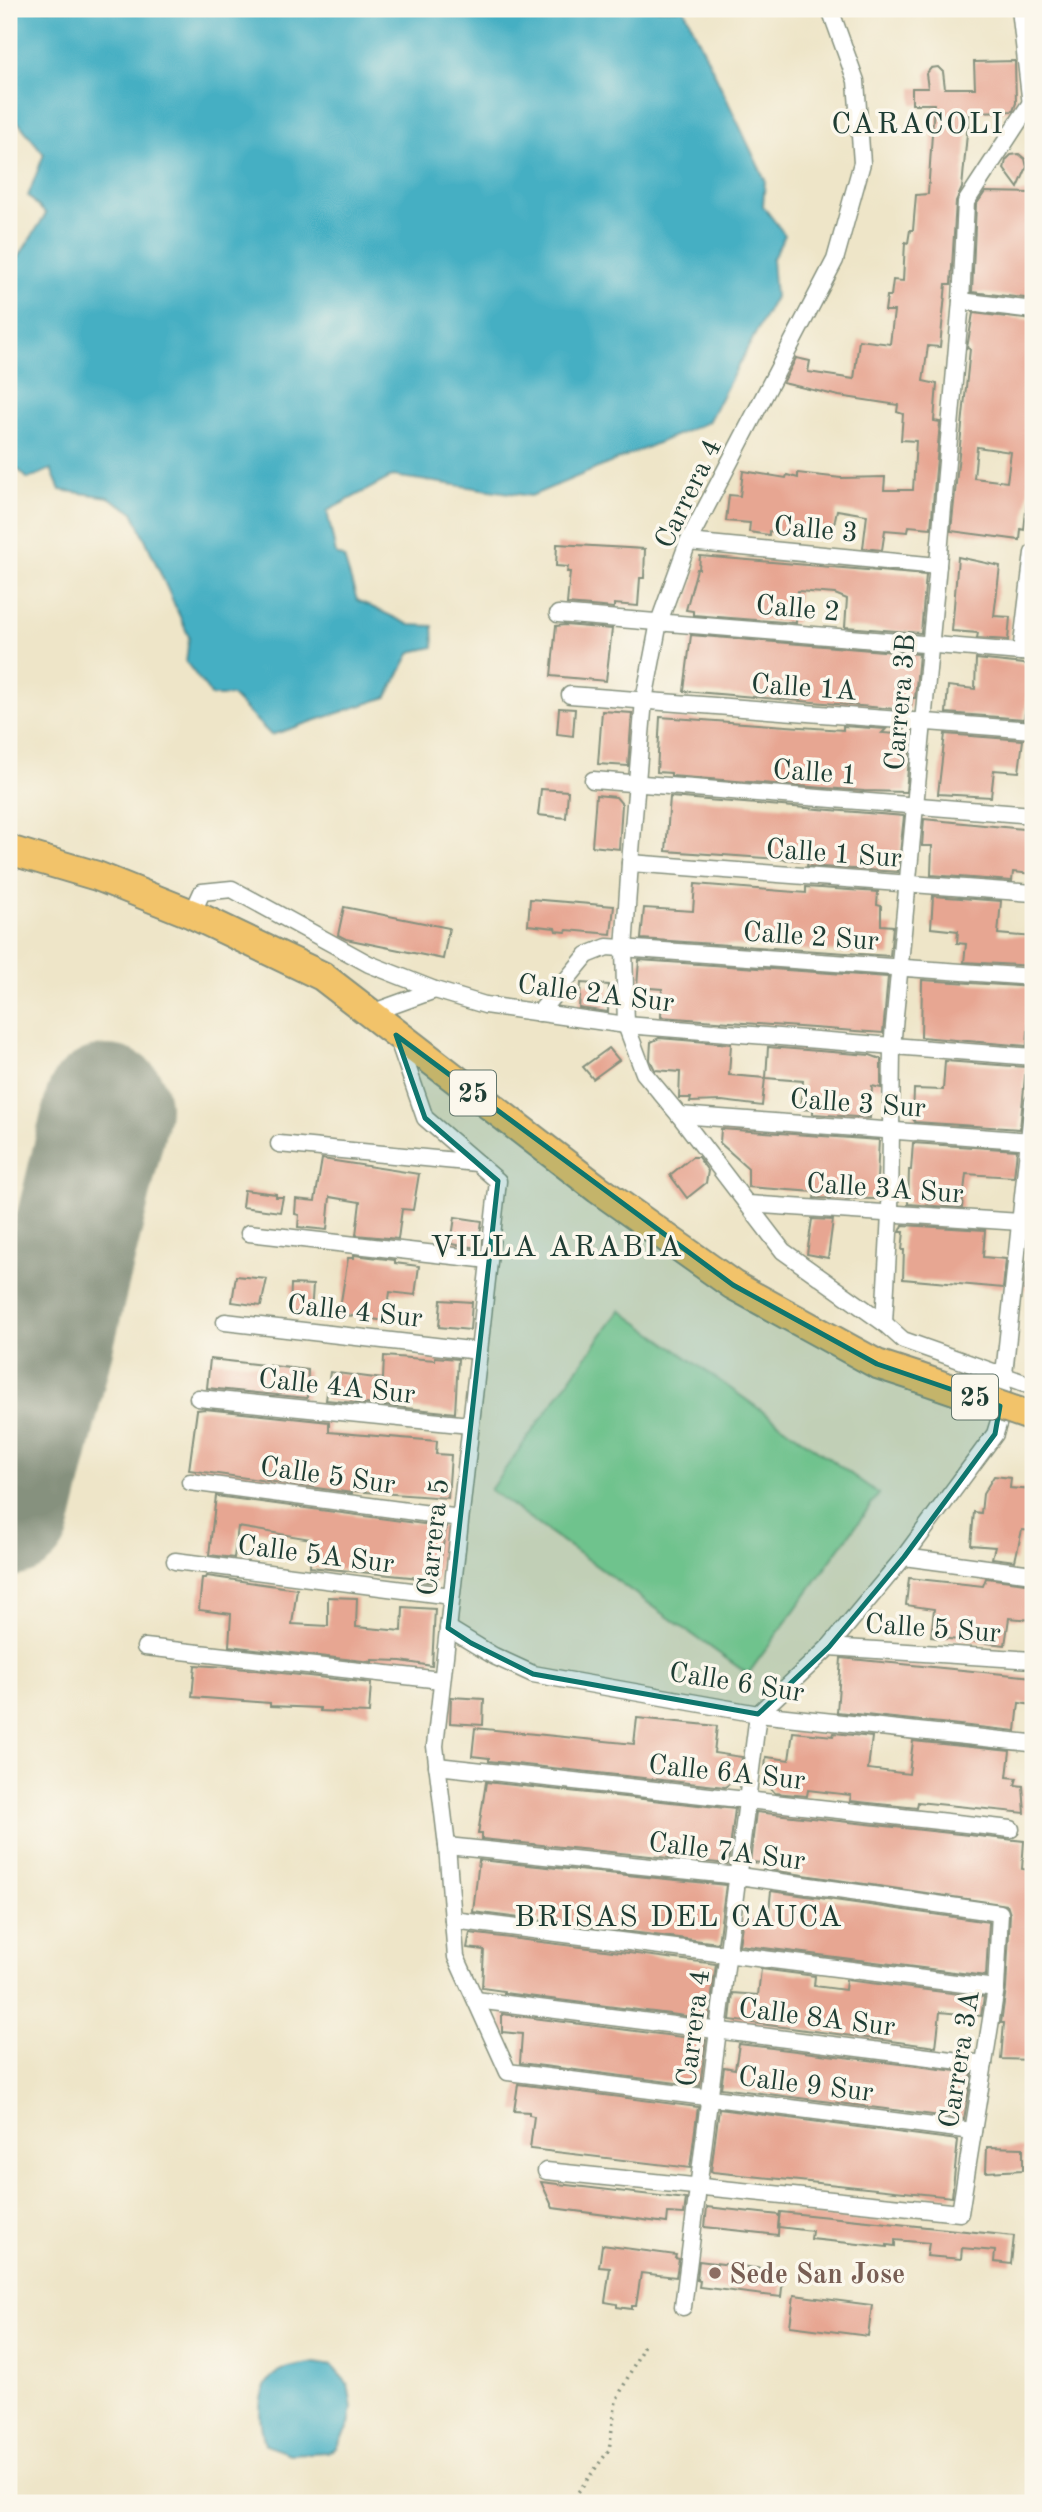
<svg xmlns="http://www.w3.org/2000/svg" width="1042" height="2512" viewBox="0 0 1042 2512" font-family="'Old Standard TT',serif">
  <rect width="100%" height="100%" fill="#fbf7ec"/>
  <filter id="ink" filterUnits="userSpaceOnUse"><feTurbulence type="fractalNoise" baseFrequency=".0143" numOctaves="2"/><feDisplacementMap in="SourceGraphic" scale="14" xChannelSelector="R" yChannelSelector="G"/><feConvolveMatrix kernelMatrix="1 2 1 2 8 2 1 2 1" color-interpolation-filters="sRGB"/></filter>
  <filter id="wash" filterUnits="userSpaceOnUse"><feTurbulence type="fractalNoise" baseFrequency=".00686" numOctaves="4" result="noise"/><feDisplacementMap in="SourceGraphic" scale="28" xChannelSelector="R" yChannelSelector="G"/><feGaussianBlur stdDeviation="1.57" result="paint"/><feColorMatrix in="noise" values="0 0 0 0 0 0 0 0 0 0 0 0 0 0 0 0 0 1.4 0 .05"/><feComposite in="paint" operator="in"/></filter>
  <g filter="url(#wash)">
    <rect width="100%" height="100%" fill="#eee5c8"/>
    <polygon fill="#88d695" stroke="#548a64" stroke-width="2" points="620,1310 879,1494 748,1674 490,1490"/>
    <g fill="#44afc3" stroke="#32767c" stroke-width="2">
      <polygon points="9,9 684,9 765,180 763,206 785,235 772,260 775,297 708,422 531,496 393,476 327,511 336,554 344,558 357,600 410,625 433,626 434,647 411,652 387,697 271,735 232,696 212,696 186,662 189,637 133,512 108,497 60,490 51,469 28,479 19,470 9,469 9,272 46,214 28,196 44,154 9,111"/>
      <path d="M 315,2363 L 332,2366 L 348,2384 L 352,2408 L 349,2425 L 336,2448 L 328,2452 L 290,2454 L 265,2445 C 259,2421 253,2384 282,2370 C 291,2366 305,2365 315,2363 Z"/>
    </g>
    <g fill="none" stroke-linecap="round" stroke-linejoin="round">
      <polyline stroke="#86917e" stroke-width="126" points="9,1514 107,1108"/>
    </g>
    <g id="blocks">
      <g fill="#e7a692" fill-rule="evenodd">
        <polygon points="1015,61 1016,103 1013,111 969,112 962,188 956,201 951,284 946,284 940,347 928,346 923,381 937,384 934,421 940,422 931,528 909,526 908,532 885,530 882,550 863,548 867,515 837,510 831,538 769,531 769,535 749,532 750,523 726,521 729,495 740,496 743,471 786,478 787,475 798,478 798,473 841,478 885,477 884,490 913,490 916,441 901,440 903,414 897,412 898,405 839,396 783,383 796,358 810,361 808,372 854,379 859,340 890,344 894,311 885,311 887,296 891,296 893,280 903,281 905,242 908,243 910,230 913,230 916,195 928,194 934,104 912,104 912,88 928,88 926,74 931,68 938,67 943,72 945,88 975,88 974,62"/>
        <polygon points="1019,154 1025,159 1027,167 1018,188 1004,169 1006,160 1011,155"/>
        <polygon points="985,192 1033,193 1033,299 972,292 976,205"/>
        <path d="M 973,313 L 1033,320 L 1033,445 L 1024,530 L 1021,529 L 1020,540 L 951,531 L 970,349 L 967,348 ZM 977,447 L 1011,452 L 1007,482 L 974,478 Z"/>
        <polygon points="557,544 645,549 644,578 640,578 638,606 614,604 614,608 567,604 570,572 567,572 568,567 556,566"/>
        <polygon points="700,556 926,575 921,633 845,627 847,599 835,594 798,591 796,623 693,615 693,611 686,610 697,569 699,569"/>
        <polygon points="958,557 1000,566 994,616 1010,617 1008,640 977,638 978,633 952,631"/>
        <polygon points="565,625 612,629 606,681 551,676 556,626"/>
        <polygon points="691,635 919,654 915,698 912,698 911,706 907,710 684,691"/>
        <polygon points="976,659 1033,665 1033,693 1028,693 1024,719 946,713 948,686 975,689"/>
        <polygon points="559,708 575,709 573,736 557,734"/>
        <polygon points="602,711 632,713 628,766 598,764"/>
        <polygon points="660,717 843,730 843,726 886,729 882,733 911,735 906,792 864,791 671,776 671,773 657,772"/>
        <polygon points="945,734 1023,740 1019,772 994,770 991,797 938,794"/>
        <polygon points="541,789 568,791 566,818 538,815"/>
        <polygon points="596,795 616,797 622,804 619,849 592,846"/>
        <polygon points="670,797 904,816 898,872 807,866 808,861 666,851"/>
        <polygon points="924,819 1033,830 1033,874 1013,872 1012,881 931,875 932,846 922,846"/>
        <polygon points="695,884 806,893 806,887 878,892 877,905 881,906 881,925 893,926 890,956 641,939 644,908 693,911"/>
        <polygon points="933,896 1001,901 998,934 1033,937 1033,966 964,962 966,944 957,943 958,931 931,928"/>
        <polygon points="530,899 614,906 611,934 567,930 566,932 556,931 555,928 528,925"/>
        <polygon points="344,907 449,928 443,959 346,939 338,935"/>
        <polygon points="639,960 888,977 883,1033 661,1017 662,989 637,987"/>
        <polygon points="922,980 1033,987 1033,1018 1029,1018 1027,1046 921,1037"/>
        <polygon points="581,983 609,985 608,1012 579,1008"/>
        <polygon points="659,1038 731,1044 729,1075 765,1078 762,1106 722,1101 690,1102 691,1098 679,1098 680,1072 655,1070 650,1060 651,1042"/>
        <polygon points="768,1047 870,1055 881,1059 881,1088 872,1086 870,1118 813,1114 813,1110 801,1109 803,1081 766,1078"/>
        <polygon points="609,1048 619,1060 593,1079 583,1067"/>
        <polygon points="945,1061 1026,1067 1020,1129 915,1122 913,1119 914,1089 943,1090"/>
        <polygon points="721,1129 879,1140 876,1199 814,1198 815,1192 748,1187 748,1168 720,1143"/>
        <polygon points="913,1143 1017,1150 1014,1177 966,1174 962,1208 908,1204 909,1170 911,1170"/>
        <polygon points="692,1157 698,1157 708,1171 706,1183 687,1198 670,1175"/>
        <polygon points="322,1159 419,1174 413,1210 402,1209 398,1239 356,1235 360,1202 330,1197 327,1230 298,1227 299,1215 295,1214 296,1199 315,1201"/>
        <polygon points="244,1190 276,1194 276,1197 283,1197 280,1212 242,1207"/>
        <polygon points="455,1217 482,1221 478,1248 451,1244"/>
        <polygon points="812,1219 833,1220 828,1258 807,1254"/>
        <polygon points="903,1225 985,1230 983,1257 1006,1259 1003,1288 903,1279 904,1250 902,1250 904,1232 900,1232"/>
        <polygon points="354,1255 395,1260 395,1263 419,1266 415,1295 390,1292 386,1321 339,1314 348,1258 354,1258"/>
        <polygon points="1027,1261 1033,1262 1033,1290 1024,1290"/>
        <polygon points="236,1276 267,1279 261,1306 232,1302"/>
        <polygon points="291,1284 313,1285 311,1314 290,1312"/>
        <polygon points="441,1300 472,1302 470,1330 439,1327"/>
        <polygon points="384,1356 435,1360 435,1357 458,1359 455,1413 326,1400 330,1372 383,1379"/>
        <polygon points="210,1359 308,1370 307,1398 207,1388"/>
        <polygon points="205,1409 329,1422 329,1432 437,1441 436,1454 451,1455 448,1498 352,1491 352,1493 189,1470 197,1410"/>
        <polygon points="994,1476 1011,1478 1010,1488 1033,1490 1033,1531 1022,1530 1015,1561 992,1558 995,1547 971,1545 974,1512 981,1513 983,1494"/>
        <polygon points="216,1496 446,1527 437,1583 420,1581 420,1578 310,1567 311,1539 238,1527 234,1558 209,1555"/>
        <polygon points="207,1576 297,1589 292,1624 328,1626 328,1597 357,1598 356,1627 402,1631 403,1607 435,1609 432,1666 401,1661 372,1660 372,1662 229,1646 231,1614 199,1610 202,1578 206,1578"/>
        <polygon points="909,1578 983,1586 986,1578 1033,1584 1033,1620 1009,1618 1005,1645 931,1637 934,1609 906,1605"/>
        <polygon points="841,1658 1033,1677 1033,1705 1019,1703 1016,1731 837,1712"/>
        <polygon points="195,1665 227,1667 371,1683 369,1713 320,1711 320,1708 270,1706 270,1703 192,1697"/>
        <polygon points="451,1697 484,1699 483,1725 450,1723"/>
        <polygon points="637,1718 717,1726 714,1753 742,1757 740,1776 725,1787 489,1761 489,1758 472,1756 475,1728 634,1744"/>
        <polygon points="793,1732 833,1736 834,1733 872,1737 868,1769 909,1774 913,1741 1010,1751 1007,1777 1017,1778 1015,1785 1023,1786 1025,1813 918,1802 917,1808 850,1801 851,1795 808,1790 807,1796 775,1793 764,1782 766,1757 789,1760"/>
        <polygon points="486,1782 735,1809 728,1864 482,1839 482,1834 478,1834"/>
        <polygon points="756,1812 1024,1841 1022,1869 1030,1870 1027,1910 1033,1910 1033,2060 1001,2059 1004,2023 1001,2023 1006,1989 1010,1914 1007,1905 763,1869 763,1863 750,1862"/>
        <polygon points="479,1860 726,1885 718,1943 473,1912"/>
        <polygon points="771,1891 989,1922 986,1976 739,1945 743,1918 768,1921"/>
        <polygon points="470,1933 716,1964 709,2019 504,1993 504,1991 482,1988 484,1950 467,1948"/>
        <polygon points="761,1969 815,1976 814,1986 845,1990 846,1980 984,1997 981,2016 940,2012 936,2047 730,2020 733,1993 758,1995"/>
        <polygon points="502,2014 706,2040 700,2086 520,2063 522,2034 502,2032"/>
        <polygon points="739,2044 972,2073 964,2119 721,2088 724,2067 735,2069"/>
        <polygon points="518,2084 698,2107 690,2168 530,2149 534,2116 529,2115 529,2112 514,2111"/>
        <polygon points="719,2109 958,2140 952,2197 713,2172 711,2171"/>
        <polygon points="987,2147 1023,2148 1023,2170 986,2172"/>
        <polygon points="541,2182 686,2199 684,2214 668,2213 667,2223 553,2208"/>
        <polygon points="707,2207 779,2215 778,2235 705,2227"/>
        <polygon points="780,2212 1014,2236 1011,2264 994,2262 995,2251 962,2248 961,2259 927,2256 929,2243 895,2240 895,2246 887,2245 887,2247 811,2239 812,2231 778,2227"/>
        <polygon points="602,2245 676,2255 675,2258 679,2259 676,2277 641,2273 636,2306 632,2306 632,2309 617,2307 617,2304 605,2302 610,2268 599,2267"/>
        <polygon points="699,2261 779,2271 779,2277 783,2278 781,2297 699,2287 700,2281 697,2280"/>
        <polygon points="794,2295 872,2305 868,2336 790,2326"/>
      </g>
    </g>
  </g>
  <g filter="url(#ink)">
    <use href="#blocks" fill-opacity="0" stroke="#86917e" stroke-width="2"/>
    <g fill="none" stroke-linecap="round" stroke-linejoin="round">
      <g stroke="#86917e" stroke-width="19">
        <g id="minor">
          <polyline points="830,9 856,81 862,163 835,260 688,542 659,622 644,700 630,863 624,949 626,1025 644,1073 679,1115 783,1251 884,1323 903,1340 1033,1386"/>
          <polyline points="1020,9 1032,114"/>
          <polyline points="961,301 1033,310"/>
          <polyline points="688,542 938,566"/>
          <polyline points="558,614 1033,653"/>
          <polyline points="1021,652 1033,553"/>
          <polyline points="570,695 1033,730"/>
          <polyline points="593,780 1033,815"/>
          <polyline points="630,863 1033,893"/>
          <polyline points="192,914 202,892 232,889 369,964 435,990 485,1005 626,1025 1033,1057"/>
          <polyline points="371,1013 435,990"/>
          <polyline points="539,1013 587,955 607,947 1033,977"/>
          <polyline points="397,1037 425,1118 498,1181 435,1746 447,1846 456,1957 508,2072 973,2131"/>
          <polyline points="679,1115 1033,1141"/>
          <polyline points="279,1144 477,1163"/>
          <polyline points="748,1204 1020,1222"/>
          <polyline points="249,1233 489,1260"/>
          <polyline points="225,1322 479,1351"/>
          <polyline points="884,1323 890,1214 892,1047 938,565 961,301 966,202 1030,104"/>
          <polyline points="198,1398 470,1425"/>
          <polyline points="190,1482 460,1518"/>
          <polyline points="904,1557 1033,1574"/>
          <polyline points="175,1561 451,1596"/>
          <polyline points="448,1628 494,1656 533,1674 758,1714 1030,1743"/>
          <polyline points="145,1647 441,1680"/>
          <polyline points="829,1647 1033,1660"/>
          <polyline points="437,1766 1011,1829"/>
          <polyline points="447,1846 739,1876 1000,1913 996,1988 960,2213 546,2171"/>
          <polyline points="453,1920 996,1988"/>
          <polyline points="476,2000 984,2064"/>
          <polyline points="683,2307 758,1714 829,1647 904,1557 995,1434 999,1421 1033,1102"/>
        </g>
      </g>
      <g stroke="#86917e" stroke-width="32">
        <polyline id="trunk" points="9,850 97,876 192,914 322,976 598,1189 733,1285 877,1364 917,1377"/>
      </g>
      <polyline stroke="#86917e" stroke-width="3.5" stroke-dasharray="2 5" stroke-linecap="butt" points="570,2503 609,2450 616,2401 644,2345"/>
      <use href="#minor" stroke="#fff" stroke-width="16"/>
      <use href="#trunk" stroke="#f2c36a" stroke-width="28"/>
      <g stroke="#86917e" stroke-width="32" stroke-linecap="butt">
        <polyline id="trunk-bridge" points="917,1377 1033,1417"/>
      </g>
      <use href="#trunk-bridge" stroke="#f2c36a" stroke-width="28"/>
    </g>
  </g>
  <path fill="#0f766e" fill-opacity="0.2" stroke="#0f766e" stroke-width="5" stroke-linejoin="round" d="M 396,1035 L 733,1285 L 877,1364 L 1000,1406 L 995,1434 L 904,1557 L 829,1647 L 758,1714 L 533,1674 L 471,1643 L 448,1628 L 498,1181 L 425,1118 Z"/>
  <circle fill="#8d6e63" stroke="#fbf7ec" stroke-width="2.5" cx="715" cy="2273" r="7"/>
  <g text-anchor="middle" stroke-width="7" stroke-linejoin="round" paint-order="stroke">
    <g fill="#fbf7ec" stroke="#61756b" stroke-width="2">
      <rect x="450" y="1070.5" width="46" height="45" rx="5"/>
      <rect x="952" y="1374.5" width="46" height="45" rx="5"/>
    </g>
    <g font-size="26" font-weight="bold" fill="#1f3d34">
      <text x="473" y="1102">25</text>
      <text x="975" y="1406">25</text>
    </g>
    <g font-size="28" fill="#1f3d34" stroke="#fbf7ec">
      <text transform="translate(687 493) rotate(-64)" y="10">Carrera 4</text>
      <text transform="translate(816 528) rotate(5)" y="10">Calle 3</text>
      <text transform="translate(798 607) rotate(5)" y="10">Calle 2</text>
      <text transform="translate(804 686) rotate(4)" y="10">Calle 1A</text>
      <text transform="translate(899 702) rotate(-85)" y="10">Carrera 3B</text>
      <text transform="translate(815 771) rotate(4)" y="10">Calle 1</text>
      <text transform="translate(834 852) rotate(4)" y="10">Calle 1 Sur</text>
      <text transform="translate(811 935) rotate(4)" y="10">Calle 2 Sur</text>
      <text transform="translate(596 992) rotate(7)" y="10">Calle 2A Sur</text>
      <text transform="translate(858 1102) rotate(4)" y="10">Calle 3 Sur</text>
      <text transform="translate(885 1187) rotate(4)" y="10">Calle 3A Sur</text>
      <text transform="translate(355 1310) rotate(6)" y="10">Calle 4 Sur</text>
      <text transform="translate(337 1385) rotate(6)" y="10">Calle 4A Sur</text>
      <text transform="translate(328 1474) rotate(8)" y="10">Calle 5 Sur</text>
      <text transform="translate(432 1537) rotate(-84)" y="10">Carrera 5</text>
      <text transform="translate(316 1553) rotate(7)" y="10">Calle 5A Sur</text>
      <text transform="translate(933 1627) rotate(4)" y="10">Calle 5 Sur</text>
      <text transform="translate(737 1681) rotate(9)" y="10">Calle 6 Sur</text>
      <text transform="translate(727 1771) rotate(6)" y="10">Calle 6A Sur</text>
      <text transform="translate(727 1850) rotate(7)" y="10">Calle 7A Sur</text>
      <text transform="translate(817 2016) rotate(7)" y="10">Calle 8A Sur</text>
      <text transform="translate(692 2028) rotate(-83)" y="10">Carrera 4</text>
      <text transform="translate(958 2059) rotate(-81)" y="10">Carrera 3A</text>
      <text transform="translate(806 2083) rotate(7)" y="10">Calle 9 Sur</text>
    </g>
    <g font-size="28" font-weight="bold" fill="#785e54" stroke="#fbf7ec" text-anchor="start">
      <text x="729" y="2283">Sede San Jose</text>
    </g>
    <g font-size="30" letter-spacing="2" fill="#1f3d34" stroke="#fbf7ec">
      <text x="918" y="133">CARACOLI</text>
      <text x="557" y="1256">VILLA ARABIA</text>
      <text x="679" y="1926">BRISAS DEL CAUCA</text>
    </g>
  </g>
  <rect width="1042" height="2512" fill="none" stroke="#fbf7ec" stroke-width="35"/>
</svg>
